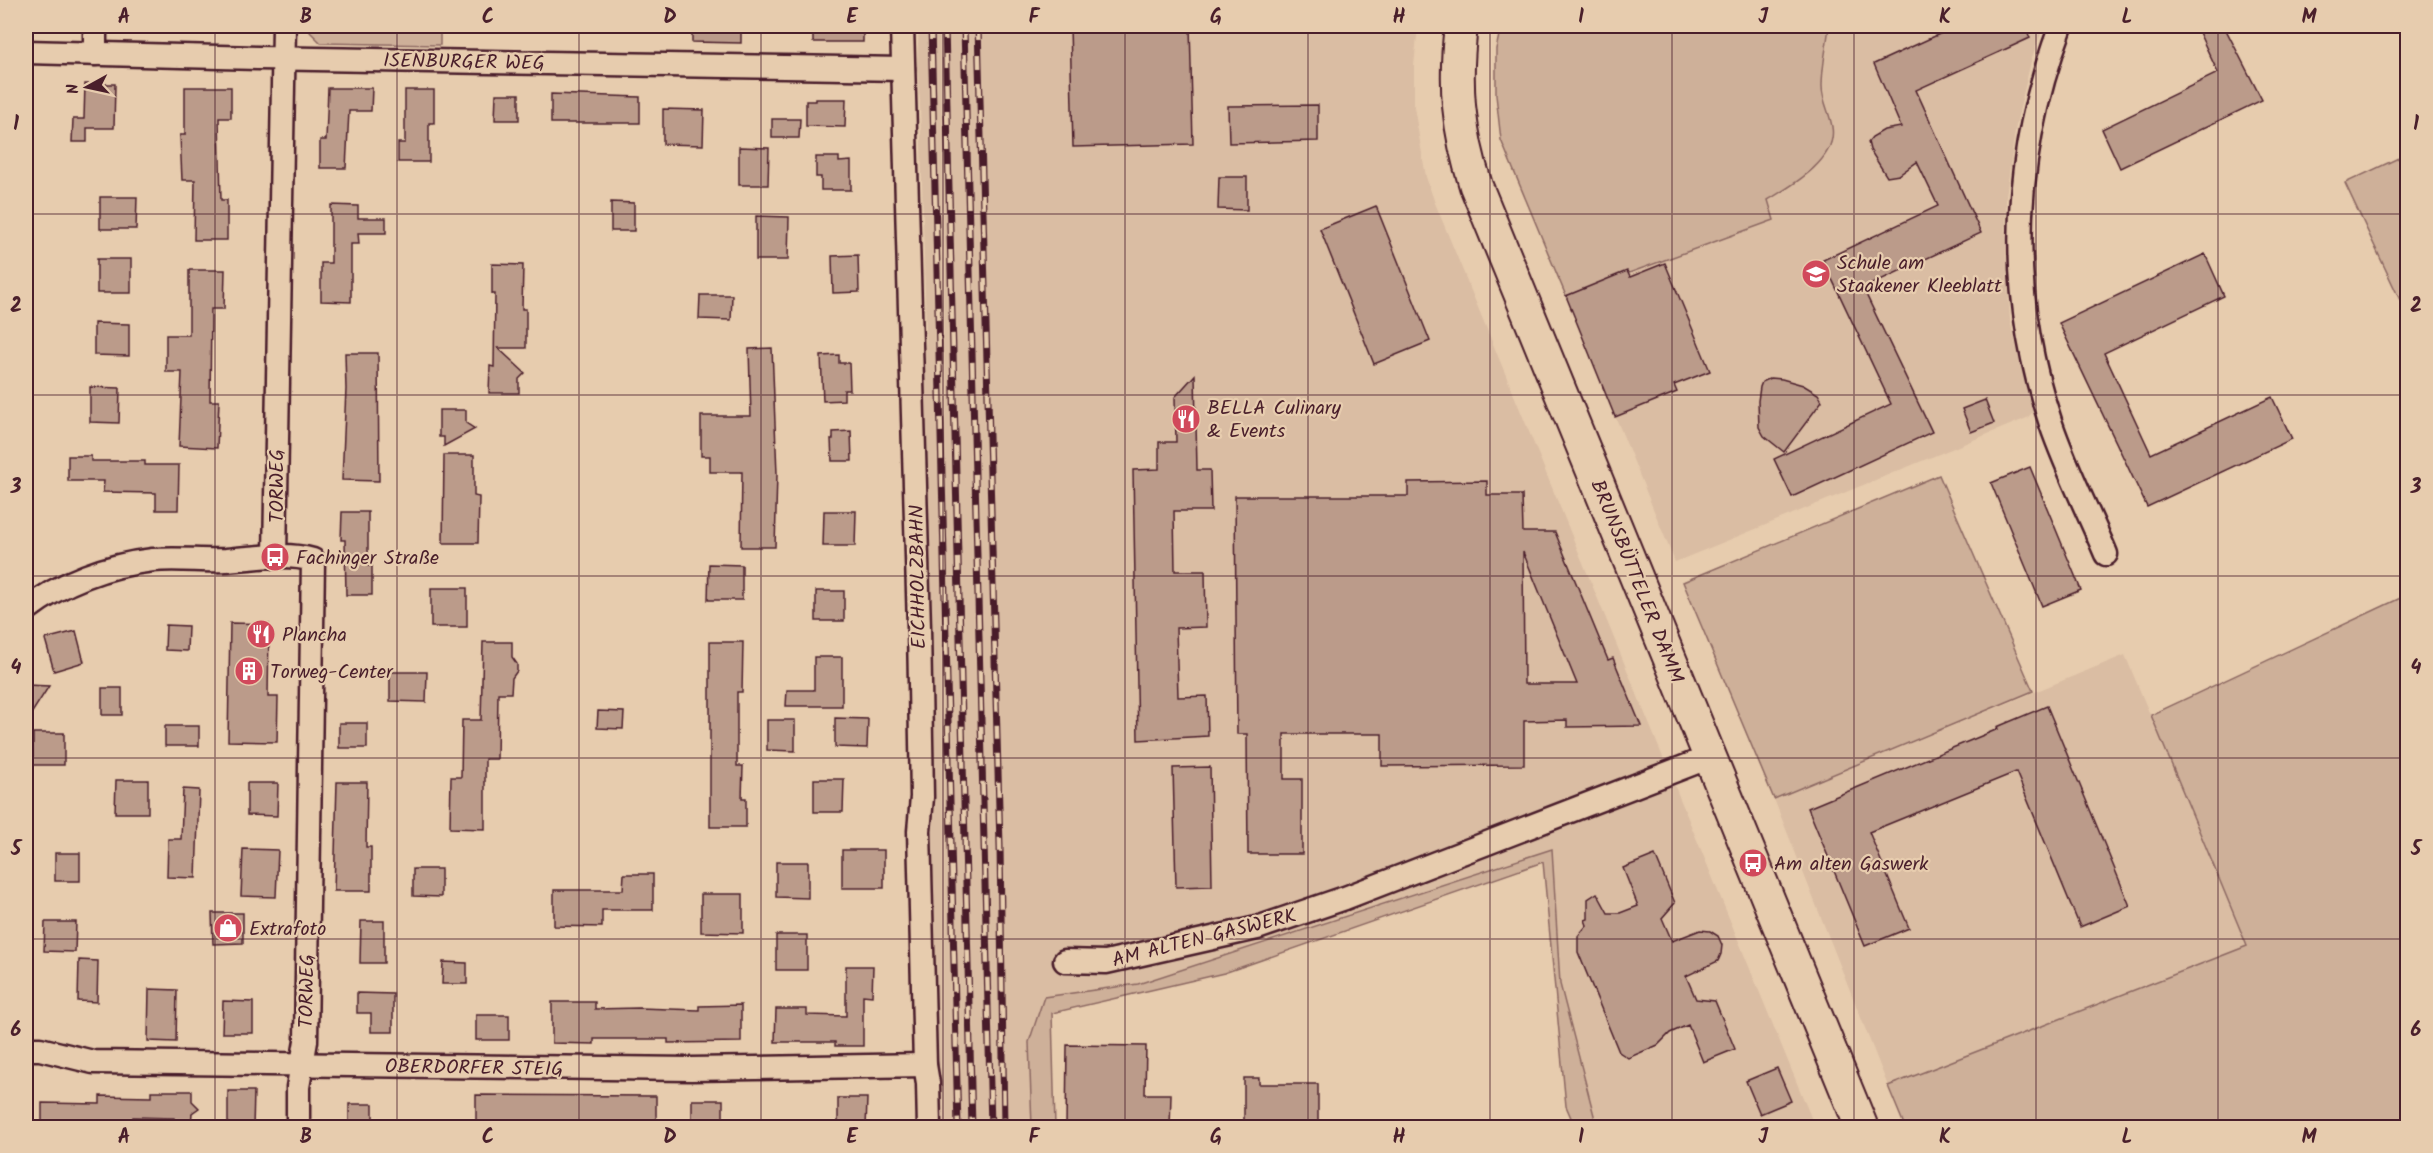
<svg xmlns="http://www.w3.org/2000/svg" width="2433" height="1153" viewBox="0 0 2433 1153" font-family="Kalam,sans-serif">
  <rect width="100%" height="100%" fill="#e7ccae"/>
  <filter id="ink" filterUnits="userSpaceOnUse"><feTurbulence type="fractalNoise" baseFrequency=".0167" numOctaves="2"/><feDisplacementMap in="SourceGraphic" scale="12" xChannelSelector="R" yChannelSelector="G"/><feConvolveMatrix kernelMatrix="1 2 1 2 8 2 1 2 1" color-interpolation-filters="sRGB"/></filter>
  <g filter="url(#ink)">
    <g fill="#dabda3">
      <polygon points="919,26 1418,26 1414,66 1414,107 1426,177 1435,203 1815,1127 1597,1127 1560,984 1552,849 1138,984 1044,997 1029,1042 1032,1127 936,1127 924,363 926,338 920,102 917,67"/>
      <polygon points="1829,26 2044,26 2032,57 2016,125 2006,196 2006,252 2010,321 2033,412 2027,418 1675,562 1566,296 1773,220 1768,200 1805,177 1824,156 1830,146 1832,138 1822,87"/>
      <polygon points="2125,655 2247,946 1888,1086 1774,799"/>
    </g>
    <g fill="#ceb099" stroke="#8c6862" stroke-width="1.5">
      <polygon points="310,26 440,26 440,45 321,43 310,32"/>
      <path d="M 1501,26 L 1829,26 C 1827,45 1822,66 1822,86 C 1822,101 1830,113 1832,127 C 1838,160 1791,186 1768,200 L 1774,220 L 1566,296 L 1501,140 L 1496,95 L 1496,49 Z"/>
      <polygon points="2407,154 2407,315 2345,183"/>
      <polygon points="1939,475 2033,691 1774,799 1683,582"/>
      <polygon points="2407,595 2407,1127 1905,1127 1888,1086 2247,946 2151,715"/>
      <polygon points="1552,849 1560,984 1597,1127 1575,1127 1566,1106 1543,862 1224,973 1052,1013 1055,1127 1032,1127 1029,1042 1044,997 1138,984"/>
    </g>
    <g fill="#bb9b8a" stroke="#4a1f2b" stroke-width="1.5" fill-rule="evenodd">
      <polygon points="692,26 741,26 741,43 692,42"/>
      <rect x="813" y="26" width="50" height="16"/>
      <polygon points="1070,26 1190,26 1193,144 1073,147"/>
      <polygon points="1957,26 2025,26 2030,38 1916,90 1981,233 1863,288 1932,432 1792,497 1774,459 1891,404 1823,260 1938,206 1917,162 1899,175 1887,177 1870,150 1868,142 1872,137 1884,130 1901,127 1874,64"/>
      <polygon points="2196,26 2224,26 2262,100 2120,168 2102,129 2218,73"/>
      <polygon points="85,84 115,84 114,128 87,128 87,142 72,142 73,119 84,119"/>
      <polygon points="185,87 231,87 231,118 219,118 221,200 227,200 227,240 194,240 195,180 182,180 180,135 185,135"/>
      <polygon points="328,88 372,88 371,111 349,111 346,168 320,168 320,140 326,140"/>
      <polygon points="405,90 434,90 434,123 429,123 429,162 398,162 398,143 405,143"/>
      <polygon points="496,94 519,94 519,120 495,120"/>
      <polygon points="551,94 640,97 640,123 551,123"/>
      <polygon points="816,99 846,99 845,127 806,126 806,101 816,101"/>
      <polygon points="1318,105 1318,141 1229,143 1228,106"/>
      <polygon points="663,109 704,110 703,145 663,144"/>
      <polygon points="772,119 800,119 799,138 772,138"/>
      <polygon points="739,147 769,148 768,185 739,185"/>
      <polygon points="816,157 839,157 839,162 851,161 851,190 821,190 821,177 816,177"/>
      <polygon points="1219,177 1247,177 1247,210 1218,209"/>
      <polygon points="100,197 137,197 136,229 100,229"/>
      <polygon points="611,202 634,203 634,231 611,231"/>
      <polygon points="331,205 358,206 358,218 386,218 386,233 358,233 359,244 351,244 351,302 321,301 321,263 331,263"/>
      <polygon points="1376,206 1430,341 1374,364 1320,229"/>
      <polygon points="756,216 789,217 788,260 756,260"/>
      <polygon points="2205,254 2224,296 2104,353 2151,454 2272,397 2292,439 2147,507 2059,323"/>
      <polygon points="858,255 859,292 833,293 832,256"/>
      <rect x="97" y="259" width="34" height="34"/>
      <polygon points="1665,263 1710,371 1674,385 1677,392 1615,417 1566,296 1627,271 1630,277"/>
      <polygon points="492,264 523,265 522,309 526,309 526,348 498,348 525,373 519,379 519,393 489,393 490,366 494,367 495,294 492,294"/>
      <polygon points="189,270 225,270 224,309 211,309 210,401 219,401 217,448 179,446 182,372 166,372 166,335 189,335"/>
      <polygon points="700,295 732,295 731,320 699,319"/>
      <polygon points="94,323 129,324 129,356 94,355"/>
      <polygon points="772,348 777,474 775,547 741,547 742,472 710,472 710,456 701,456 701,416 751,416 749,349"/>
      <polygon points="345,353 378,353 379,481 342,480 346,389"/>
      <polygon points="839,355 839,363 849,363 850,390 844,390 844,400 823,401 821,356"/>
      <polygon points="1195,375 1197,470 1210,470 1211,511 1174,511 1175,571 1205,571 1206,627 1176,628 1178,697 1207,696 1208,736 1138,740 1133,470 1159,469 1159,442 1176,442 1175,397"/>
      <polygon points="1771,378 1782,379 1803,385 1818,394 1822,401 1784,452 1764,436 1759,427 1758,401 1760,387 1762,382"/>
      <polygon points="90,387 120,388 119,423 90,422"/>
      <polygon points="1985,400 1994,423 1971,432 1962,409"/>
      <polygon points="439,410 466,410 466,423 475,429 444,446 444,437 439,437"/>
      <polygon points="851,431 852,461 832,461 831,439 833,439 833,432"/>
      <polygon points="444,455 474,455 474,496 479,497 478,543 443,543"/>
      <polygon points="68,456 91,456 91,461 145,461 145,465 179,465 178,510 156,510 156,493 103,492 104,481 68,481"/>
      <polygon points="2030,467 2081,590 2042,606 1991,483"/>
      <path d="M 1487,481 L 1487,495 L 1522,495 L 1523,532 L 1555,532 L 1608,660 L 1613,658 L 1641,726 L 1567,727 L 1567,720 L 1524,721 L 1524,765 L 1382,766 L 1382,734 L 1284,734 L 1284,779 L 1302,779 L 1302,854 L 1248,854 L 1247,734 L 1237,734 L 1235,496 L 1408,496 L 1408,482 ZM 1523,552 L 1577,684 L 1524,684 Z"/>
      <polygon points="824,511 856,511 855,546 823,546"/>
      <polygon points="342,512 368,512 368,566 372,566 372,595 346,595 345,540 341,540"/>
      <polygon points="709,564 742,565 742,600 708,600"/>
      <rect x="431" y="588" width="36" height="39"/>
      <rect x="816" y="591" width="28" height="30"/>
      <polygon points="230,623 269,624 268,697 278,697 277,742 228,741"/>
      <polygon points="166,625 188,626 187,651 165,650"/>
      <polygon points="76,631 84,662 54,671 45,639"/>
      <polygon points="483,642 512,642 512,657 517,664 517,671 512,678 511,693 498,693 497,759 485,759 485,829 450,828 451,777 461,777 462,720 481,720"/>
      <polygon points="710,642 743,642 742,692 737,692 737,766 743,766 742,798 746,798 746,827 710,827"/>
      <polygon points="814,657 842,657 842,706 786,706 787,690 814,690"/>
      <polygon points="390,672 427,672 426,702 390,701"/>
      <polygon points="26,685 49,686 26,722"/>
      <rect x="102" y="688" width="20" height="27"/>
      <polygon points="2047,706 2130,906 2080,927 2016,772 1869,832 1909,928 1865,946 1808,808 1998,729 1997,727"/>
      <polygon points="598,711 624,712 623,729 597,728"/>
      <polygon points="835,718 868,719 867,748 835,747"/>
      <polygon points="767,720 795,720 795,751 767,750"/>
      <rect x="339" y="723" width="28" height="25"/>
      <rect x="165" y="726" width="34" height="20"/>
      <rect x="33" y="733" width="31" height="32"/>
      <polygon points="1210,767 1212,886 1176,887 1173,768"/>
      <polygon points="814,779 844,779 843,812 814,812"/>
      <polygon points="116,780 148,780 148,813 115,813"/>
      <polygon points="337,782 367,782 366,847 371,847 371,891 334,891"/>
      <polygon points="247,783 278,783 277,816 247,815"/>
      <polygon points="183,789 199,790 196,878 167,877 168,839 181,839"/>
      <polygon points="243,849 278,850 276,897 241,896"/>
      <rect x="842" y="850" width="42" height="38"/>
      <rect x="55" y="853" width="25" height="28"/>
      <polygon points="1655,855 1675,903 1662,918 1672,941 1700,930 1710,931 1718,936 1722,945 1721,954 1718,961 1686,976 1696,999 1715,1001 1735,1049 1703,1062 1688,1025 1670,1033 1658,1045 1628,1058 1619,1052 1578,952 1578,936 1587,925 1585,920 1588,919 1588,899 1597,893 1608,913 1620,913 1638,906 1623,868"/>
      <polygon points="776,862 808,862 808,898 776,897"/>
      <polygon points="413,869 441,869 441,897 413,896"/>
      <polygon points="624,874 653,874 653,910 602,910 602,927 554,926 554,890 623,890"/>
      <polygon points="701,894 743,894 743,933 701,932"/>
      <polygon points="212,913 243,913 243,943 213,944"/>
      <polygon points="361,921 384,921 384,963 360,963"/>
      <polygon points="45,922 76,922 75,952 44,951"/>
      <rect x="776" y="935" width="31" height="35"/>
      <polygon points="79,960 98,961 97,1002 78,1001"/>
      <polygon points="443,962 467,963 467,984 442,984"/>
      <polygon points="846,966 873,966 872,996 863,995 863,1046 835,1046 835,1042 775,1042 776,1009 807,1009 807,1015 846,1016"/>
      <polygon points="149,989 177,990 176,1042 148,1041"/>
      <polygon points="357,993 393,994 393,1032 371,1032 371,1013 357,1013"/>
      <polygon points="223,1001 253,1002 253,1033 222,1033"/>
      <polygon points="552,1002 595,1002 595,1009 639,1008 699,1010 699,1006 741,1005 741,1042 668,1043 668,1039 594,1039 594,1044 552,1043"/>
      <rect x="476" y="1015" width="33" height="25"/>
      <polygon points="1067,1045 1146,1046 1145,1094 1171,1094 1170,1128 1066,1128"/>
      <polygon points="1777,1068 1791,1101 1760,1114 1746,1081"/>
      <polygon points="1244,1078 1259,1078 1259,1084 1318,1084 1318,1128 1244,1128"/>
      <polygon points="151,1091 192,1091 192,1101 199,1108 192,1113 191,1124 175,1124 174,1118 133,1117 133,1124 75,1123 75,1128 42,1128 42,1103 100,1104 100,1096 151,1097"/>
      <polygon points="228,1091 254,1091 253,1127 228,1127"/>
      <polygon points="476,1095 656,1096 656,1125 545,1128 545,1124 476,1124"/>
      <polygon points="838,1098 867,1098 866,1128 838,1128"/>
      <rect x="692" y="1100" width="31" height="25"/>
      <rect x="349" y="1104" width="24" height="24"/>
    </g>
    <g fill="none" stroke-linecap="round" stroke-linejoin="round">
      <g stroke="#4a1f2b" stroke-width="27">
        <g id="minor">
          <polyline points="902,26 919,628 922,797 919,831 925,1065 928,1083 929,1128"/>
          <path d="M 2061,26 C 2012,156 2006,290 2051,424 C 2066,468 2088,511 2106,554"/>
          <polyline points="26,52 258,58 903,69"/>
          <polyline points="95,54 95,26"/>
          <polyline points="275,557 284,26"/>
          <path d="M 26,610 C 61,582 108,565 153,560 C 177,558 202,561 226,560 C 255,558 286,552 313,560 L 306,1041 L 298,1087 L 298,1128"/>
          <polyline points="1065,961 1106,962 1257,928 1345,898 1710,757"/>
          <polyline points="26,1049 40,1049 93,1062 691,1069 925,1065"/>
        </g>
      </g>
      <g stroke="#4a1f2b" stroke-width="36">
        <path id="secondary" d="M 1461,26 C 1454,84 1458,130 1476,186 L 1862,1128"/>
      </g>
      <use href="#minor" stroke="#e7ccae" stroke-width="22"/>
      <use href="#secondary" stroke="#e7ccae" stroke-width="32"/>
      <g stroke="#4a1f2b" stroke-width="7">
        <g id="rail">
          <polyline points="931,26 958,1128"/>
          <polyline points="945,26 972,1128"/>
          <polyline points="964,26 991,1128"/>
          <polyline points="978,26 1000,846 1004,1128"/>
        </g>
      </g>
      <use href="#rail" stroke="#e7ccae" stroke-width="4.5" stroke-dasharray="14" stroke-linecap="butt"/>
    </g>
  </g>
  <path fill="none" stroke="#4a1f2b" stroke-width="1.5" stroke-opacity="0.55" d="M 215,26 L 215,1128M 397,26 L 397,1128M 579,26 L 579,1128M 761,26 L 761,1128M 943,26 L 943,1128M 1125,26 L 1125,1128M 1308,26 L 1308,1128M 1490,26 L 1490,1128M 1672,26 L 1672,1128M 1854,26 L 1854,1128M 2036,26 L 2036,1128M 2218,26 L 2218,1128M 26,214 L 2408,214M 26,395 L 2408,395M 26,576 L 2408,576M 26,758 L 2408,758M 26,939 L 2408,939"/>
  <defs>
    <g id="school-disc" transform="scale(1.5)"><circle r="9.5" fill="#d1495b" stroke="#e7ccae"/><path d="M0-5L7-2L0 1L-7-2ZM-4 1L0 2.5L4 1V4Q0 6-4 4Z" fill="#fff"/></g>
    <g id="restaurant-disc" transform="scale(1.5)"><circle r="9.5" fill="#d1495b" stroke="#e7ccae"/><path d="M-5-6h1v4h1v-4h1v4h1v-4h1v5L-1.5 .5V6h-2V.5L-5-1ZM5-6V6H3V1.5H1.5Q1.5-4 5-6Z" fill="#fff"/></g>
    <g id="bus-disc" transform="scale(1.5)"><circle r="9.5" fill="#d1495b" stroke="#e7ccae"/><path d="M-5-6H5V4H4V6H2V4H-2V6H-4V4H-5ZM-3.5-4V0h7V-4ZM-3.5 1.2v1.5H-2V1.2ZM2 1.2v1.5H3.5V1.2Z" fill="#fff"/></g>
    <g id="building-disc" transform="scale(1.5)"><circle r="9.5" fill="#d1495b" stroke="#e7ccae"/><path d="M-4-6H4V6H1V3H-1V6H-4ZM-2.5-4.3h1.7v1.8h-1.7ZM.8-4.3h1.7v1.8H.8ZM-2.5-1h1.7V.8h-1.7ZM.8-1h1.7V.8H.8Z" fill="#fff"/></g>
    <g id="shop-disc" transform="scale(1.5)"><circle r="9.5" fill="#d1495b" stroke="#e7ccae"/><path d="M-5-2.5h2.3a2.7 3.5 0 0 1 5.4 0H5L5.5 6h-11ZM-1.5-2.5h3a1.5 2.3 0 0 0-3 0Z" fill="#fff"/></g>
  </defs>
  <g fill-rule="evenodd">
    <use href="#school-disc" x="1816" y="274"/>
    <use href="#restaurant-disc" x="1186" y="419"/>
    <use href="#bus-disc" x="275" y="557"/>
    <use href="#restaurant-disc" x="261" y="634"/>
    <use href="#building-disc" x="249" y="671"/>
    <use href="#bus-disc" x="1753" y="863"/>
    <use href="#shop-disc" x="228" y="928"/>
  </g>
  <g text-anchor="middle" stroke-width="4.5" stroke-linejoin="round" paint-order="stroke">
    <g font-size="20" fill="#4a1f2b" stroke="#e7ccae">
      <text transform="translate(464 61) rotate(1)" y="7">ISENBURGER WEG</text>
      <text transform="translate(276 486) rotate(-90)" y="7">TORWEG</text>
      <text transform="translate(917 577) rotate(-91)" y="7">EICHHOLZBAHN</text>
      <text transform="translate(1638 581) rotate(68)" y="7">BRUNSBÜTTELER DAMM</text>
      <text transform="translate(1204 937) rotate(-14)" y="7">AM ALTEN GASWERK</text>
      <text transform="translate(306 991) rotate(-89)" y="7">TORWEG</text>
      <text transform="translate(474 1067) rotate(1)" y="7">OBERDORFER STEIG</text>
    </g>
    <g font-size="20" fill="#4a1f2b" stroke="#e7ccae" text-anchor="start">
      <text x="1837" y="269">Schule am<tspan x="1837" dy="23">Staakener Kleeblatt</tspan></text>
      <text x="1207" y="414">BELLA Culinary<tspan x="1207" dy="23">&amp; Events</tspan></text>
      <text x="296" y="564">Fachinger Straße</text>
      <text x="282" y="641">Plancha</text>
      <text x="270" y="678">Torweg-Center</text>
      <text x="1774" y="870">Am alten Gaswerk</text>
      <text x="249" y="935">Extrafoto</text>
    </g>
  </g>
  <rect width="2433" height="1153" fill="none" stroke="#e7ccae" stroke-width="66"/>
  <g transform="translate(87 87) rotate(262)" stroke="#e7ccae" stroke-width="4.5" paint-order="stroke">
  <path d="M0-4.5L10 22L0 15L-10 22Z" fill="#4a1f2b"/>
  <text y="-9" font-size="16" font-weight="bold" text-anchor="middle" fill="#4a1f2b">N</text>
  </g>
  <rect x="33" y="33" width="2367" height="1087" fill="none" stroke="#4a1f2b" stroke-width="2"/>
  <g font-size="20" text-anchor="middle" font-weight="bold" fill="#4a1f2b">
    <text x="124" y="23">A</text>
    <text x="306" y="23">B</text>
    <text x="488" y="23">C</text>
    <text x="670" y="23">D</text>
    <text x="852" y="23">E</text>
    <text x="1034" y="23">F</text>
    <text x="1216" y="23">G</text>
    <text x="1399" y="23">H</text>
    <text x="1581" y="23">I</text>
    <text x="1763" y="23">J</text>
    <text x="1945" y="23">K</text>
    <text x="2127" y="23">L</text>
    <text x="2309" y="23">M</text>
    <text x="16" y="130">1</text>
    <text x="2416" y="130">1</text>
    <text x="16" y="312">2</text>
    <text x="2416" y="312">2</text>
    <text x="16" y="493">3</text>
    <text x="2416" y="493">3</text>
    <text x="16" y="674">4</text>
    <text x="2416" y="674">4</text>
    <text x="16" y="855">5</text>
    <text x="2416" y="855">5</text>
    <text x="16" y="1036">6</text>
    <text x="2416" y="1036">6</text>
    <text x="124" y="1143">A</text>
    <text x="306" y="1143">B</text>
    <text x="488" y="1143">C</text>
    <text x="670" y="1143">D</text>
    <text x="852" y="1143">E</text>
    <text x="1034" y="1143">F</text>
    <text x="1216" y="1143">G</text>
    <text x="1399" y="1143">H</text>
    <text x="1581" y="1143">I</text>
    <text x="1763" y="1143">J</text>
    <text x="1945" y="1143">K</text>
    <text x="2127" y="1143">L</text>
    <text x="2309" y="1143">M</text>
  </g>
</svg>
